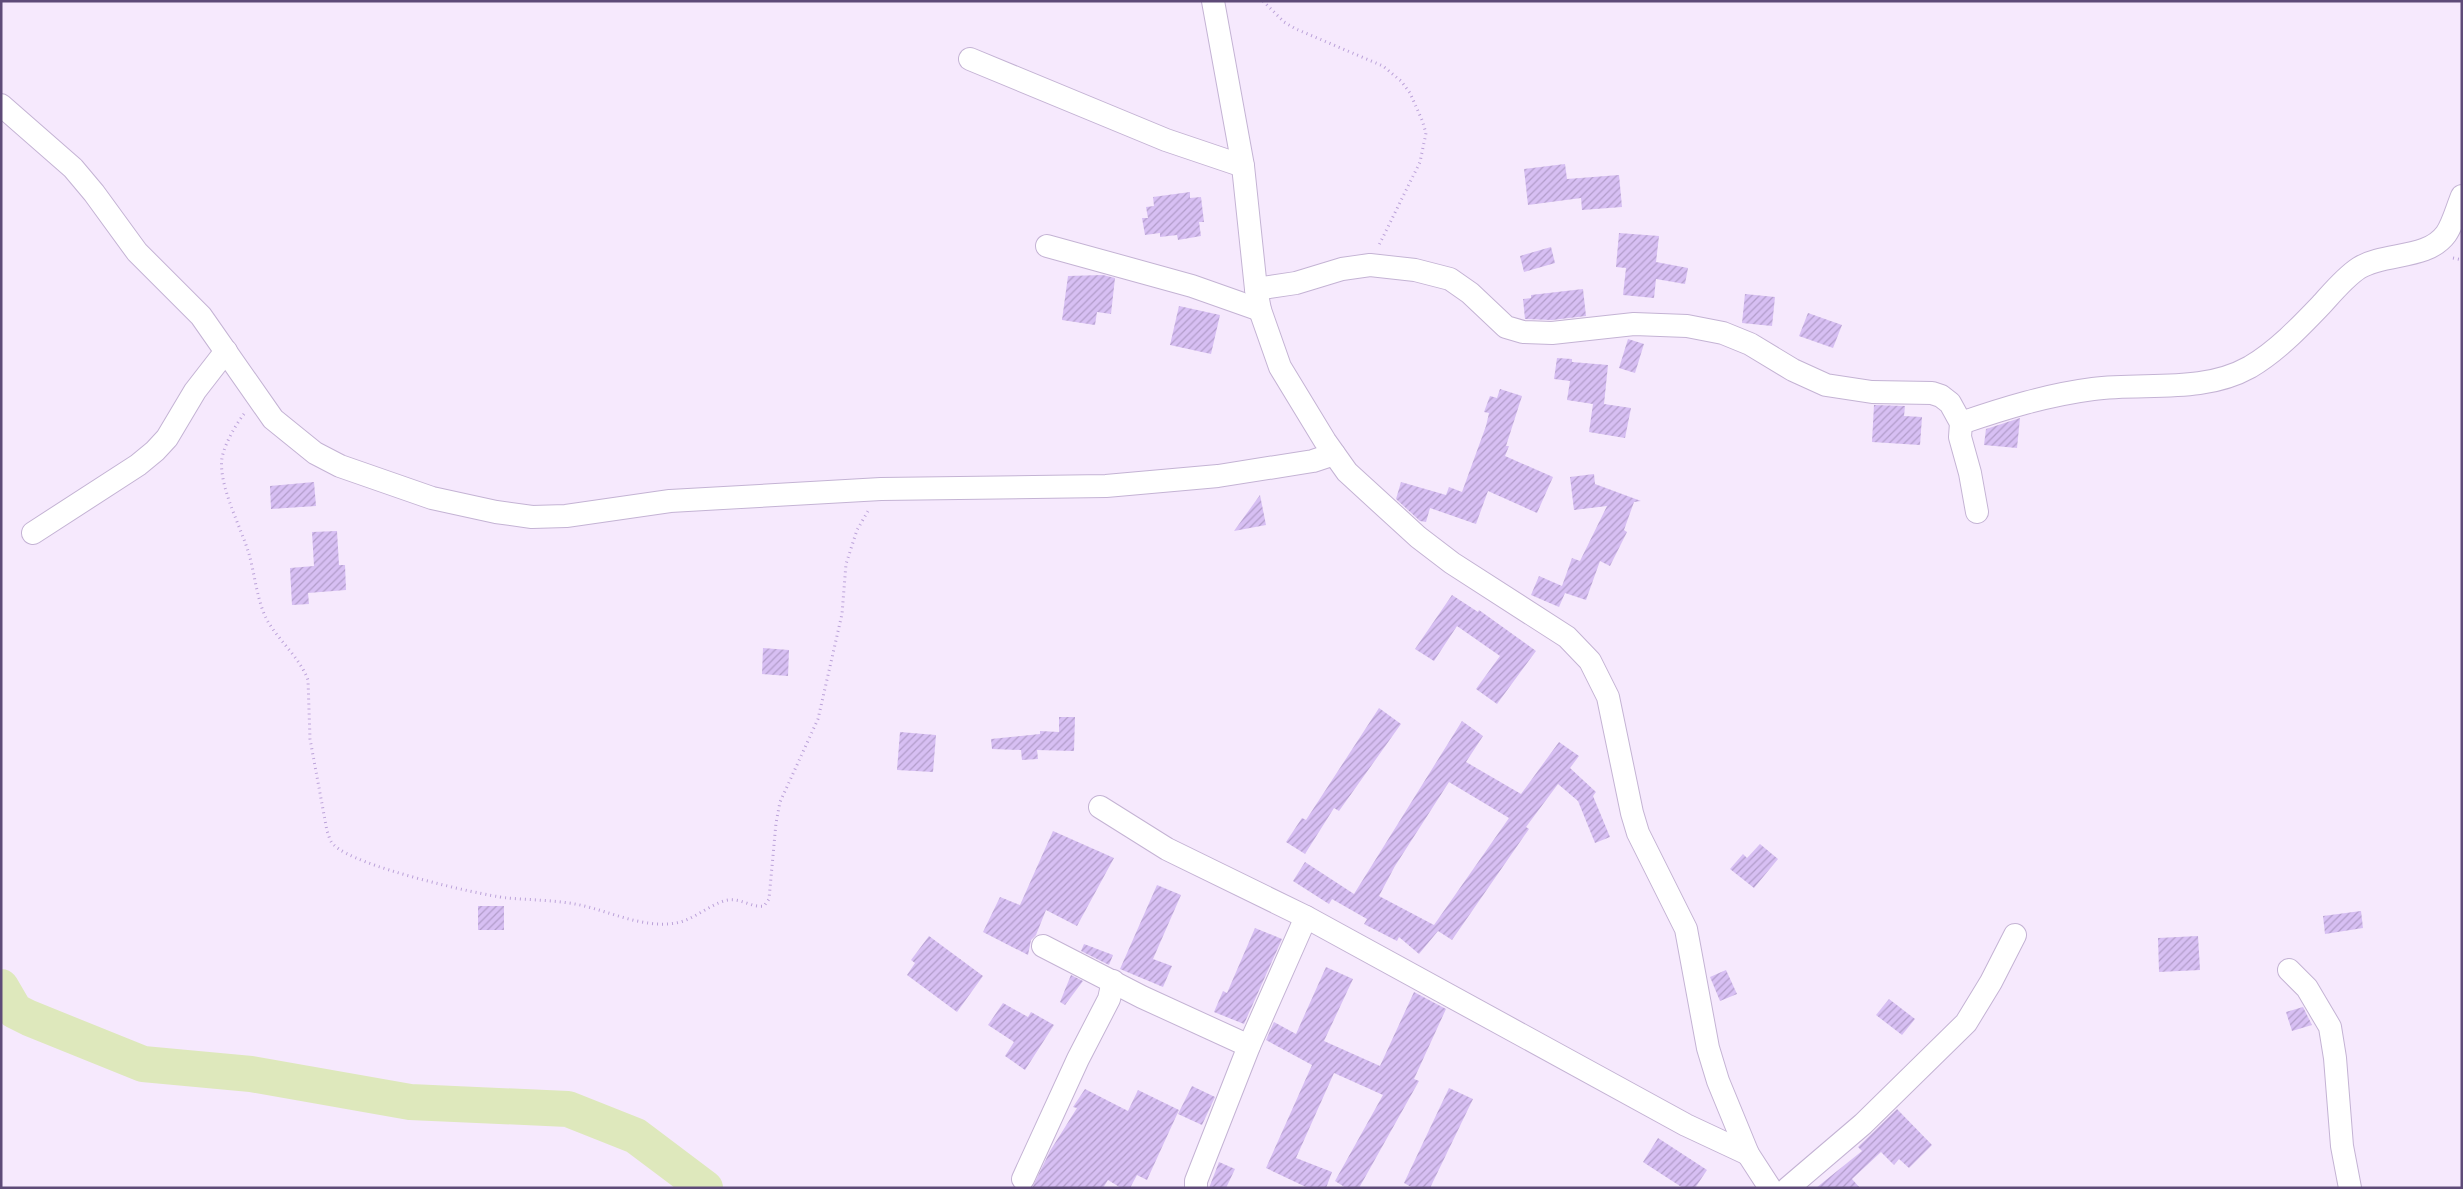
<svg xmlns="http://www.w3.org/2000/svg" width="2463" height="1189" viewBox="0 0 2463 1189" font-family="Commissioner,sans-serif">
  <defs>
    <pattern id="building-hatch" width="6" height="6" patternUnits="userSpaceOnUse" patternTransform="scale(1.25)"><rect width="6" height="6" fill="#d7bff3"/><path d="M-1 1l2-2M0 6l6-6M5 7l2-2" fill="none" stroke="#b29dca"/></pattern>
  </defs>
  <rect width="100%" height="100%" fill="#f6e9fd"/>
  <g fill="none" stroke-linecap="round" stroke-linejoin="round">
    <polyline stroke="#dee8bc" stroke-width="36" points="1,987 15,1011 29,1018 143,1064 251,1074 410,1102 568,1109 636,1136 705,1188"/>
  </g>
  <g fill="url(#building-hatch)" fill-rule="evenodd">
    <polygon points="1565,164 1567,179 1619,175 1622,207 1582,210 1581,198 1528,205 1524,169"/>
    <polygon points="1190,192 1190,198 1201,197 1204,222 1199,222 1201,236 1178,240 1177,235 1160,237 1160,233 1145,235 1142,218 1148,218 1146,207 1154,206 1153,197"/>
    <polygon points="1619,233 1659,236 1656,262 1688,268 1685,284 1656,279 1654,298 1623,295 1626,268 1616,267"/>
    <polygon points="1551,247 1555,263 1524,272 1520,256"/>
    <polygon points="1103,275 1115,278 1111,314 1097,312 1095,325 1062,320 1068,276"/>
    <polygon points="1583,289 1586,316 1552,320 1525,319 1523,299 1531,298 1531,295"/>
    <polygon points="1745,294 1775,297 1772,326 1742,323"/>
    <polygon points="1179,306 1220,315 1211,354 1170,345"/>
    <polygon points="1808,313 1842,325 1833,348 1799,336"/>
    <polygon points="1628,339 1644,344 1635,373 1619,368"/>
    <polygon points="1557,358 1572,359 1572,362 1608,365 1604,404 1631,408 1625,438 1589,432 1593,404 1567,400 1570,381 1554,379"/>
    <polygon points="1500,389 1522,396 1506,446 1509,446 1505,456 1553,477 1537,513 1488,491 1476,524 1430,508 1426,522 1420,521 1396,499 1401,482 1446,495 1449,487 1462,492 1486,426 1489,413 1484,412 1490,396 1497,398"/>
    <polygon points="1874,405 1905,406 1904,416 1922,417 1920,445 1872,442"/>
    <polygon points="2020,418 2017,448 1984,445 1986,429"/>
    <polygon points="1594,474 1595,484 1641,501 1634,502 1624,530 1627,532 1610,566 1600,561 1586,600 1565,593 1559,607 1531,595 1539,576 1562,586 1572,558 1580,561 1607,506 1574,510 1570,477"/>
    <polygon points="314,482 316,506 271,509 270,486"/>
    <polygon points="1260,495 1266,525 1234,531"/>
    <polygon points="337,531 339,565 345,565 346,590 308,593 309,604 292,605 290,568 314,566 312,532"/>
    <polygon points="1452,595 1478,612 1479,610 1536,651 1497,704 1476,689 1500,656 1457,626 1434,661 1415,649"/>
    <polygon points="763,648 789,650 788,676 762,674"/>
    <polygon points="1379,708 1401,724 1339,811 1334,808 1305,854 1286,842 1302,818 1306,820"/>
    <polygon points="1059,717 1075,717 1074,751 1037,750 1038,759 1022,760 1021,750 992,749 991,739 1040,734 1040,731 1059,732"/>
    <path d="M 1462,721 L 1483,736 L 1466,762 L 1521,794 L 1559,742 L 1579,756 L 1570,768 L 1596,792 L 1593,796 L 1610,837 L 1595,843 L 1578,801 L 1558,784 L 1526,827 L 1529,829 L 1452,940 L 1438,931 L 1419,954 L 1399,937 L 1397,941 L 1364,924 L 1367,919 L 1332,899 L 1329,904 L 1293,881 L 1305,862 L 1354,894 ZM 1449,782 L 1509,818 L 1434,925 L 1379,896 L 1395,866 Z"/>
    <polygon points="900,732 936,735 933,772 897,770"/>
    <polygon points="1053,831 1114,858 1077,926 1046,910 1036,935 1031,940 1028,955 983,932 1000,897 1020,905"/>
    <polygon points="1760,844 1778,859 1754,888 1730,869 1743,854 1747,858"/>
    <polygon points="1157,885 1181,895 1153,959 1172,966 1163,987 1120,969"/>
    <rect x="478" y="906" width="26" height="24"/>
    <polygon points="2361,911 2363,928 2325,934 2323,916"/>
    <polygon points="1255,928 1282,939 1244,1024 1214,1012 1223,991 1227,993"/>
    <polygon points="929,936 983,976 957,1012 907,975 915,963 911,960"/>
    <polygon points="2198,936 2200,970 2159,972 2158,938"/>
    <polygon points="1084,944 1113,955 1109,965 1081,951"/>
    <polygon points="1326,967 1353,979 1324,1041 1380,1066 1414,992 1446,1009 1414,1079 1419,1081 1359,1188 1346,1188 1335,1181 1383,1095 1334,1073 1296,1158 1332,1172 1326,1188 1308,1188 1266,1168 1312,1065 1266,1040 1274,1022 1296,1034"/>
    <polygon points="1726,970 1737,994 1720,1001 1710,977"/>
    <polygon points="1071,975 1083,981 1065,1005 1060,1002"/>
    <polygon points="1889,999 1915,1019 1902,1035 1876,1015"/>
    <polygon points="1003,1003 1028,1017 1031,1012 1054,1025 1025,1070 1005,1056 1014,1042 988,1025"/>
    <polygon points="2303,1007 2312,1025 2292,1031 2286,1012"/>
    <polygon points="1192,1086 1215,1097 1202,1125 1178,1114"/>
    <polygon points="1449,1088 1473,1099 1430,1188 1413,1188 1404,1183"/>
    <polygon points="1085,1089 1128,1111 1138,1090 1179,1110 1147,1180 1137,1175 1130,1188 1121,1188 1108,1180 1103,1188 1032,1188 1050,1151 1077,1108 1073,1107"/>
    <polygon points="1897,1109 1932,1145 1909,1168 1899,1159 1894,1165 1881,1152 1852,1179 1860,1188 1816,1188 1862,1151 1858,1147"/>
    <polygon points="1658,1138 1707,1170 1695,1188 1683,1188 1643,1162"/>
    <polygon points="1219,1162 1235,1169 1226,1188 1209,1188"/>
  </g>
  <g fill="none" stroke-linecap="round" stroke-linejoin="round">
    <g stroke="#c4b3d4" stroke-width="24">
      <g id="minor">
        <polyline points="1213,1 1243,166 1256,289 1260,310 1280,367 1325,441 1347,472 1418,537 1452,563 1567,637 1590,661 1608,697 1632,813 1638,833 1686,929 1708,1048 1718,1081 1748,1154 1770,1188"/>
        <polyline points="970,59 1166,140 1243,166"/>
        <polyline points="1,105 73,168 94,193 137,252 201,316 273,419 315,453 340,466 432,498 496,512 532,517 566,516 670,501 881,489 1106,486 1218,476 1313,461 1334,454"/>
        <polyline points="1047,246 1192,286 1260,310"/>
        <polyline points="1256,289 1296,283 1342,269 1370,265 1415,270 1450,279 1470,293 1506,327 1523,332 1552,333 1634,324 1687,326 1723,333 1750,344 1793,370 1826,385 1872,392 1932,393 1941,396 1950,403 1961,423 1960,437 1970,473 1977,512"/>
        <path d="M 1961,423 C 2005,408 2047,395 2093,389 C 2145,382 2202,394 2250,367 C 2277,351 2300,327 2321,305 C 2332,293 2345,277 2359,268 C 2385,252 2427,260 2446,234 C 2453,224 2457,208 2462,196"/>
        <polyline points="33,533 138,465 155,451 167,438 195,391 226,351"/>
        <polyline points="1100,807 1167,849 1306,917 1686,1125 1748,1154"/>
        <polyline points="1043,946 1142,997 1249,1046"/>
        <polyline points="2289,970 2307,988 2330,1027 2335,1058 2342,1146 2350,1188"/>
        <polyline points="1023,1179 1078,1059 1109,999 1113,981"/>
        <polyline points="1196,1188 1196,1181 1249,1046 1306,917"/>
        <polyline points="1788,1188 1863,1124 1966,1023 1991,982 2015,935"/>
      </g>
    </g>
    <g stroke="#bba2d9" stroke-width="3" stroke-dasharray="1 4" stroke-linecap="butt">
      <polyline points="1263,1 1284,22 1296,29 1383,66 1401,81 1410,93 1422,120 1426,133 1420,162 1379,245"/>
      <polyline points="2453,258 2462,260"/>
      <path d="M 244,414 C 235,426 225,443 222,458 C 218,485 241,527 249,554 C 255,575 257,601 267,620 C 279,641 300,658 308,680 L 310,739 L 327,831 C 329,836 330,842 334,845 C 354,866 475,894 507,898 C 530,900 553,900 575,904 C 608,910 642,929 676,923 C 694,920 711,903 728,900 C 741,898 752,908 764,906 L 769,899 L 776,823 L 780,802 L 818,719 L 842,614 L 846,564 L 857,530 L 868,511"/>
    </g>
    <use href="#minor" stroke="#fff" stroke-width="22"/>
  </g>
  <rect width="2463" height="1189" fill="none" stroke="#5e4b78" stroke-width="5"/>
</svg>
